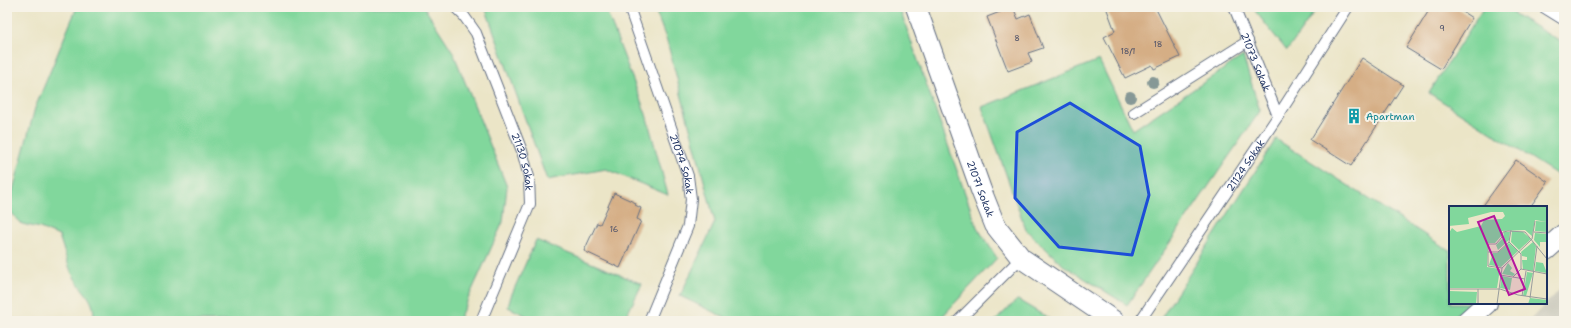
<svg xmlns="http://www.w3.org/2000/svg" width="1571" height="328" viewBox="0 0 1571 328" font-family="'Shantell Sans',sans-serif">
  <rect width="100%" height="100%" fill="#f7f3e8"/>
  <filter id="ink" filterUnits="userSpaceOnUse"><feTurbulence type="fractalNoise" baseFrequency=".025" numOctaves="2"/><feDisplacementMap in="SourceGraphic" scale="8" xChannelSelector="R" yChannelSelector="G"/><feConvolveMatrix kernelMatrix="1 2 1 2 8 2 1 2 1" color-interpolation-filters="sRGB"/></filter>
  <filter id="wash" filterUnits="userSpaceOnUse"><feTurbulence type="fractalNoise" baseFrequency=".012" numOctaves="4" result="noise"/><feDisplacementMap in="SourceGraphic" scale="16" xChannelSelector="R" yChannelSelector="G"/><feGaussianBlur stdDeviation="0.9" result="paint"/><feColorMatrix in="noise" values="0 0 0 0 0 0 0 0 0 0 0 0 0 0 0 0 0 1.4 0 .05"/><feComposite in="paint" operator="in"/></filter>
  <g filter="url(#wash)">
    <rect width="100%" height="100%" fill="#ebe5c7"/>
    <polygon fill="#c6c5b8" points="1564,285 1564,321 1529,321"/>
    <g fill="#81d79c" stroke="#4e837d">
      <path d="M 77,7 L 424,7 L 453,52 L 507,187 L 503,222 L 458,321 L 94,321 C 95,297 84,295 74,277 C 67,265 64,249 59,236 L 40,228 L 22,224 L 8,209 L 35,108 Z"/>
      <polygon points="485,7 605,7 646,114 668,195 606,169 547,180"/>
      <polygon points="654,7 899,7 977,227 997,258 938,321 732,321 680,296 715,222 667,41"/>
      <polygon points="1252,7 1318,7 1287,51"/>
      <polygon points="1484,7 1503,7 1564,44 1564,179 1429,93"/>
      <polygon points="1243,56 1260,111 1127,305 1063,265 1026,230 982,107 1099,60 1133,130"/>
      <polygon points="1276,139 1450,251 1450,303 1470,303 1456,321 1162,321 1160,320"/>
      <polygon points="536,240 642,284 624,321 537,321 508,307 511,296"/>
      <polygon points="1017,300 1018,300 1053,321 995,321"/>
    </g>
    <g id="blocks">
      <g fill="#d5ae85">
        <polygon points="1013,7 1018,19 1030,14 1043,48 1028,53 1032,62 1008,71 987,17"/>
        <polygon points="1106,7 1155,7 1180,57 1154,69 1152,65 1125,78 1104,37 1115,31"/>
        <polygon points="1431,7 1455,7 1472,18 1441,69 1406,48"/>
        <polygon points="1362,58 1403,85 1351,166 1310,140"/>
        <polygon points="1516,160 1548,182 1530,207 1482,207"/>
        <polygon points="614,193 636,203 635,205 641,208 637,219 641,221 620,268 584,251 597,223 600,224"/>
      </g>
    </g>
  </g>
  <g filter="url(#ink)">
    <use href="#blocks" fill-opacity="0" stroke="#646f83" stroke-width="1"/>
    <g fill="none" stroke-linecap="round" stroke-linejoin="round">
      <g stroke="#646f83" stroke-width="12">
        <g id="service">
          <path id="s1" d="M 455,7 L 464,16 L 476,33 L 522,151 L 529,177 L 530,204 L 481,321"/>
          <path id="s2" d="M 629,7 L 688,176 L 691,199 L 688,226 L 649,321"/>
          <path id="s3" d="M 1234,7 L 1278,116"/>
          <polyline points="1543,7 1564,20"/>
          <polyline points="1134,113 1248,41"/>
          <polyline points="958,321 1021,258"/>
          <path id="s4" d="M 1140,321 L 1278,116 L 1348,7"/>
        </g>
      </g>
      <g stroke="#646f83" stroke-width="22">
        <g id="minor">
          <path id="s5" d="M 916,7 L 981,190 L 995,225 L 1021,258 L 1114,321"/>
          <polyline points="1546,250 1564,234"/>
          <polyline points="1467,321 1487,303"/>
        </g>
      </g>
      <use href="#service" stroke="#fff" stroke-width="10"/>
      <use href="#minor" stroke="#fff" stroke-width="20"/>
    </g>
    <g fill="#869896">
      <circle cx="1153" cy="82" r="6"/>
      <circle cx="1130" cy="97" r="6"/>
    </g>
  </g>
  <path fill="#1d4ed8" fill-opacity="0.2" stroke="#1d4ed8" stroke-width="3" stroke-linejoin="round" d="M 1070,103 L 1140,146 L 1149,195 L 1132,255 L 1059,247 L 1015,198 L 1017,132 Z"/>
  <defs>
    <g id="building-bare" transform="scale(1.2)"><path d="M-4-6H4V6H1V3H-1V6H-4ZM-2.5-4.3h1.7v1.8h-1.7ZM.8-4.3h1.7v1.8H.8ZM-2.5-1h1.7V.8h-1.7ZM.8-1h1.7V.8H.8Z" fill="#0f9aa8" stroke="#f7f3e8" stroke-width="2.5" paint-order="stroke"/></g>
  </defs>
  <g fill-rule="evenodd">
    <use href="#building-bare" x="1354" y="116"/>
  </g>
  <g text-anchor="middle" stroke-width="4" stroke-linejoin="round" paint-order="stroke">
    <g font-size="8" fill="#4a4f68">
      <text x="1442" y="31">9</text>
      <text x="1017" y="41">8</text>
      <text x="1158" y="47">18</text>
      <text x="1128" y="54">18/1</text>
      <text x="614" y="232">16</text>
    </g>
    <g font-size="10" fill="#1b2f5e" stroke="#f7f3e8">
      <text dy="4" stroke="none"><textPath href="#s3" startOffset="59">21073 Sokak</textPath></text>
      <text dy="4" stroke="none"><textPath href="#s1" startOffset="171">21130 Sokak</textPath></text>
      <text dy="4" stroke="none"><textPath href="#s2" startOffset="166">21074 Sokak</textPath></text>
      <text dy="4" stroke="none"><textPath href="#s4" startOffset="188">21124 Sokak</textPath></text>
      <text dy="4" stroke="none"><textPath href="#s5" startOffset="193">21071 Sokak</textPath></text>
    </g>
    <g font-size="10" fill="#0d838f" stroke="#f7f3e8" text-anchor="start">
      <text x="1366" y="120">Apartman</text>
    </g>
  </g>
  <g transform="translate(1449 206)">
    <rect width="98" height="98" fill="#ebe5c7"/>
    <path d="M 0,0 L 98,0 L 98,16 L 86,14 L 83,30 L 76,24 L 53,25 L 53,29 L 46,37 L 39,37 L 38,61 L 51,63 L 48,82 L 0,82 L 0,27 L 3,22 L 8,26 L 32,20 L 35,14 L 53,13 L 56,10 L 54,6 L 42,6 L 19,12 L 20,18 L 0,20 ZM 87,15 L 98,16 L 98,26 L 86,25 ZM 63,25 L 74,26 L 82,33 L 70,44 L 62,36 ZM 55,26 L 61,26 L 60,34 L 49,44 L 47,39 L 54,32 ZM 86,27 L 98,28 L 97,36 L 91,36 L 91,41 L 85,34 ZM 84,36 L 87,40 L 84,65 L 74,63 L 73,54 L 78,54 L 78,51 L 73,50 L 72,46 ZM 60,37 L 69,45 L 52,61 L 40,59 L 44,47 L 48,47 ZM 87,56 L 94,57 L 98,67 L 86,65 ZM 59,57 L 63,62 L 61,65 L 66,68 L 64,70 L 53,68 ZM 78,66 L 84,67 L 77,90 L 74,90 ZM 53,70 L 63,72 L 61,84 L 51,82 ZM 0,85 L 28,86 L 27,98 L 0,98 ZM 81,92 L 98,94 L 98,98 L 79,98 Z" fill="#81d79c"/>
    <path fill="none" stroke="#989c9d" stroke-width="1" d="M 85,26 L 98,27M 60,36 L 72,48 L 72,63 L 64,71M 39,46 L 49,46 L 60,36 L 62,24M 53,62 L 39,60 L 39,38 L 47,38 L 53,31 L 54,26 L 59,25 L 76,26 L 98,53M 72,63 L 98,68M 51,69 L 76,73M 0,83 L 51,83 L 69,89 L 98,93M 73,90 L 77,65M 81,92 L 88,40M 29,98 L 29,83M 48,98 L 53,62 L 83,33 L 86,15"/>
    <path fill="#b5179e" fill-opacity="0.15" stroke="#b5179e" stroke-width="2" d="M 45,10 L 76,83 L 60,89 L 29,16 Z"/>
    <rect width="98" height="98" fill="none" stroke="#1b2f5e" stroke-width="2"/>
  </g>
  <rect width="1571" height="328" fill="none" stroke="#f7f3e8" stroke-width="24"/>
</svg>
